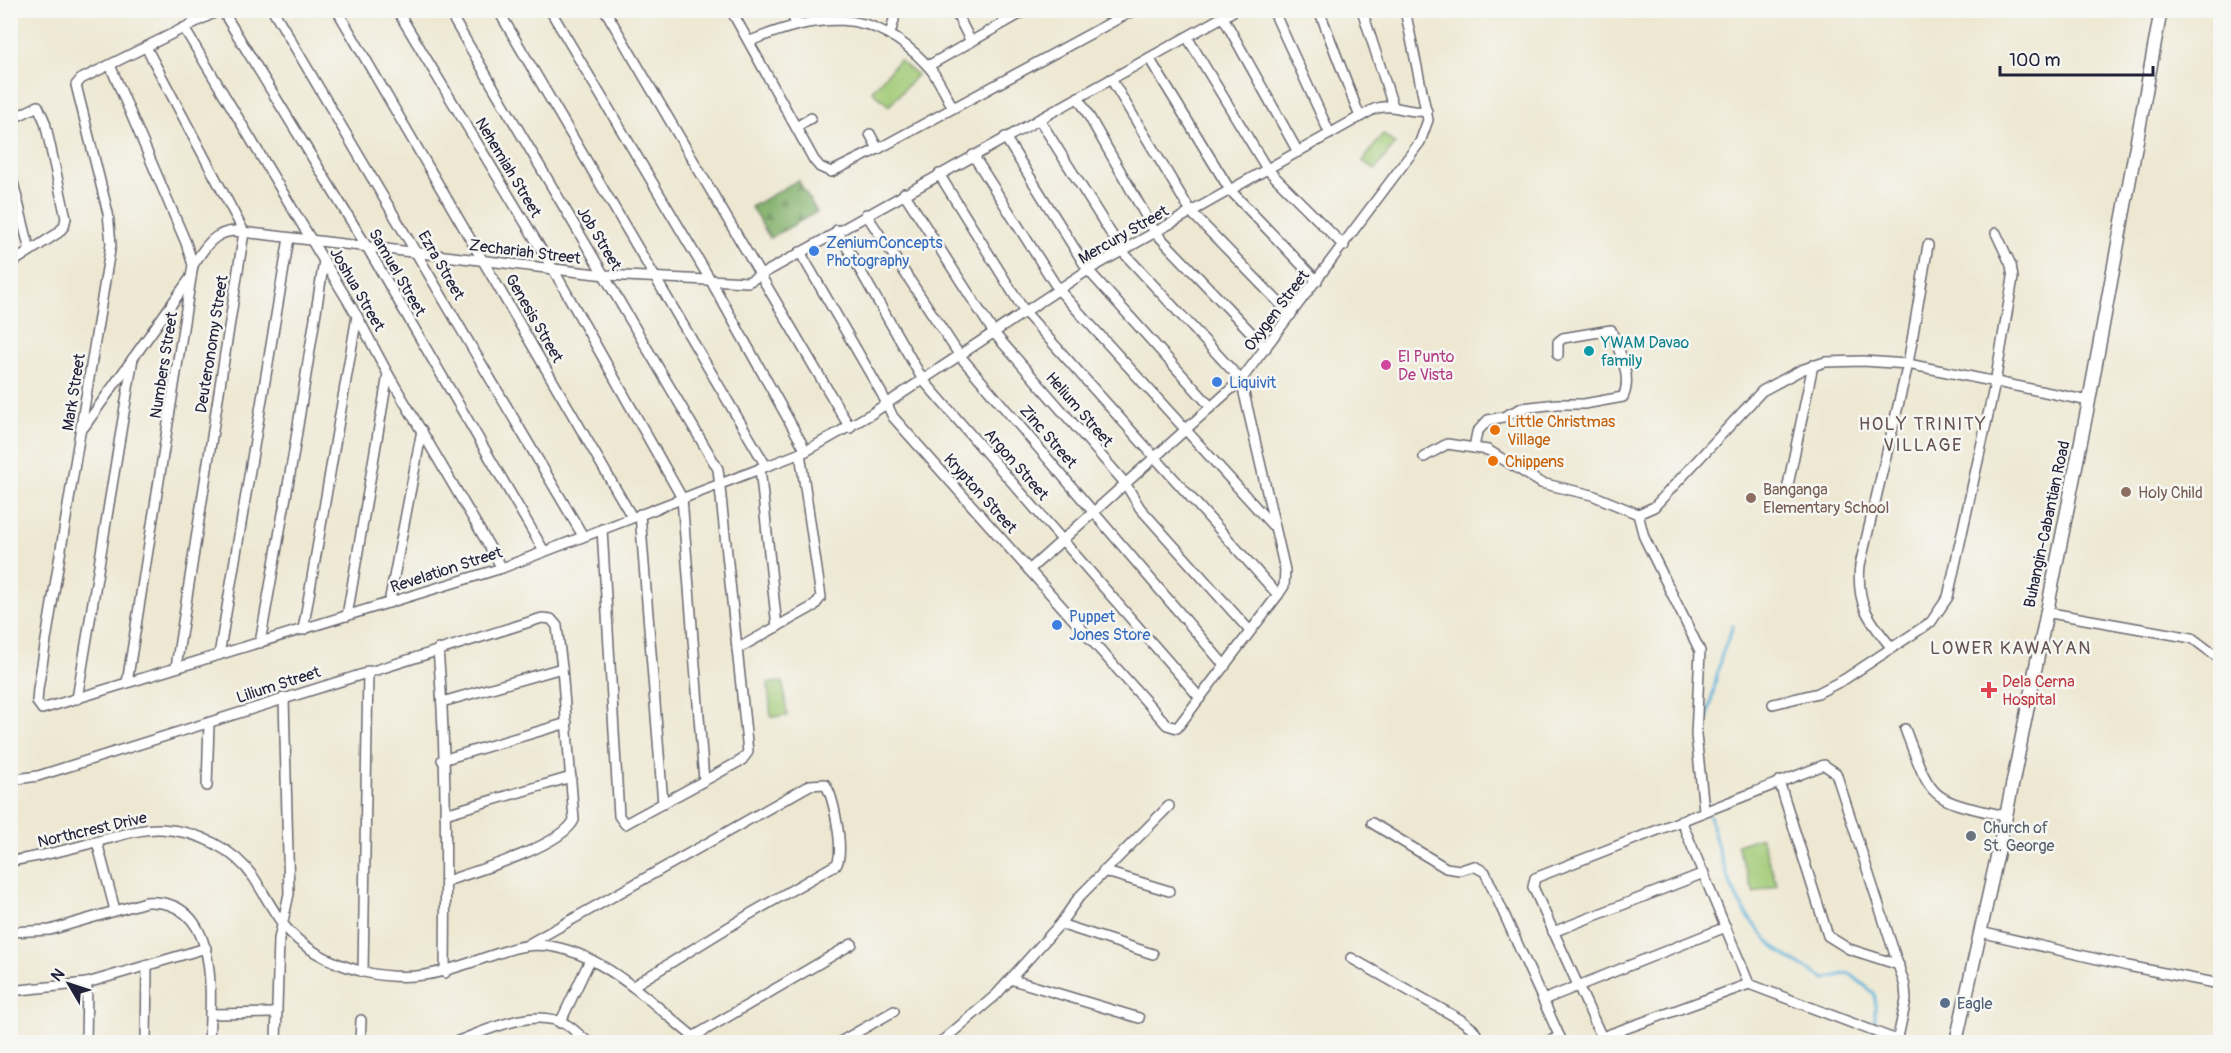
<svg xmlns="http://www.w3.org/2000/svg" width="2231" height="1053" viewBox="0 0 2231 1053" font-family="Pangolin,sans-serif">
  <defs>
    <pattern id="forest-firs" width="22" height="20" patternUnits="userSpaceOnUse" patternTransform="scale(1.5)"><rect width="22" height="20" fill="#80af68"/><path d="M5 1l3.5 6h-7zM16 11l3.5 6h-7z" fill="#688e57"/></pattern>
  </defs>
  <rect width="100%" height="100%" fill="#f6f6f2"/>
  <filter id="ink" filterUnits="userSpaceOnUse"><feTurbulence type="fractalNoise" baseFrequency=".0167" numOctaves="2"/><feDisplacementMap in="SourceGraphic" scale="12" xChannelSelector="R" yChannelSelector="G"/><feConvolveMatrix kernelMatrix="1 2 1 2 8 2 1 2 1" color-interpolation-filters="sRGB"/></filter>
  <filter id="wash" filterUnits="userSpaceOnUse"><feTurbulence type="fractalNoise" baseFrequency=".008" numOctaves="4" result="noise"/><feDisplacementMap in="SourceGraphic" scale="24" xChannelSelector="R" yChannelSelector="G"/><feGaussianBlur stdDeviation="1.35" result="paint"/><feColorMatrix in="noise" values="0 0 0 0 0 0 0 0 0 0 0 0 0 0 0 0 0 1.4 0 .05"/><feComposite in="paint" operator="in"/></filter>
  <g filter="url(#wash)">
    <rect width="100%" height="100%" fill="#eee8d2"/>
    <g fill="#a1cb77" stroke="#627659" stroke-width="1.5">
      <polygon points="899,60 917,75 889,106 872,91"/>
      <polygon points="1383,134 1395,144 1375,170 1363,161"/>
      <polygon points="783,682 787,716 771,717 768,683"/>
      <polygon points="1761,837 1777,885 1754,893 1737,845"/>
    </g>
    <polygon fill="url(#forest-firs)" stroke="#516852" stroke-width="1.5" points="798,180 817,212 770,238 751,207"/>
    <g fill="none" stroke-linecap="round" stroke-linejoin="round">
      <g stroke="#5bb1d8" stroke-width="3">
        <polyline points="1705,729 1721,657 1733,626"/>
        <path d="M 1710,816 C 1721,867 1737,915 1778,950 C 1792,961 1810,970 1825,979 L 1849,973 L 1875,994 L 1875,1028"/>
        <polyline points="1875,1041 1881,1042"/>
      </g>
    </g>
  </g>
  <g filter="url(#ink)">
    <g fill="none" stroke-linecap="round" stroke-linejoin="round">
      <g stroke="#696770" stroke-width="12">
        <g id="minor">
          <path d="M 220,10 L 81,79 L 76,85 L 108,213 L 111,244 L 38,689 L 37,702 L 42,709 L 502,568 L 806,451 L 871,414 L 1088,270 L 1372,110 C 1391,101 1407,114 1427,111"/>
          <polyline points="222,10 367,247 544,551"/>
          <polyline points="273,10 583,536"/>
          <polyline points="337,10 632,517"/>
          <polyline points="397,10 553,269 682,498 704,781"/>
          <polyline points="448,10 718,469 748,752 742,760 625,824 619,816 602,529"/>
          <polyline points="498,10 766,466"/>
          <polyline points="550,10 711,281 806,451"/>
          <polyline points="605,10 850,428"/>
          <polyline points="731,10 814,160 820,167 831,172 878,149 1134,10"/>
          <polyline points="789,10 796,23"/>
          <polyline points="955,10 971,42"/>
          <polyline points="1273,10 1330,134"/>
          <polyline points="1319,10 1360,117"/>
          <polyline points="1362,10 1393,106"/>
          <polyline points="1223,17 1298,152"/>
          <polyline points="184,28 357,316 388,374 502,568"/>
          <polyline points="890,34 894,20 892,10"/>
          <polyline points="1187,37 1267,169 1344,246"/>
          <path d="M 750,41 C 819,14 871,5 927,65 C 938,76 945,94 953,108"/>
          <polyline points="146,47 244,232 176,667"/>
          <polyline points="1149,58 1230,190 1317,281"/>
          <polyline points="110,65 186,243 193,265 127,683"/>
          <polyline points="928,66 1027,10"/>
          <polyline points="1111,79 1191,212 1291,315"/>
          <polyline points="1078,97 1155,232 1266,348"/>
          <polyline points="10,120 38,106 45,122 66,218 64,226 58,233 10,264"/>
          <polyline points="796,127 811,118"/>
          <polyline points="870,134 878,149"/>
          <polyline points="1005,137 1088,270 1211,407"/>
          <polyline points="973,155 1058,289 1272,525"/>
          <polyline points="10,170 30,251"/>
          <polyline points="939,174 1025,312 1278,595"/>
          <polyline points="904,193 994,333 1125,483 1140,508 1250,631"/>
          <polyline points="866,214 960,356 1225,666"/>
          <polyline points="837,230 923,380 1200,698"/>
          <polyline points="800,252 882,394 893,417 1167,725 1177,728 1278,595 1284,586 1285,570 1241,380 1122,251 1039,119"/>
          <path d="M 193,265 C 204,249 213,232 234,231 L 605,275 L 748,282 L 1235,10"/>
          <polyline points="84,427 191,277"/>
          <path d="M 1474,448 L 1477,432 L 1488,420 L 1503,417 L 1522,408 L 1557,404 L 1584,404 L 1623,397 C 1633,377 1619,351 1611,330 L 1563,338 L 1558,342 L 1558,355"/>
          <polyline points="1424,457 1447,444 1488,450 1541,483 1592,495 1638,514 1654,507 1762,391 1801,370 1825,362 1863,361 1908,364 2089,401"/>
          <polyline points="760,468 777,627"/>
          <polyline points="1788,485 1813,365"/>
          <polyline points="640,514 663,804"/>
          <polyline points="1638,514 1644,537 1700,651 1696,735 1704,810"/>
          <polyline points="1029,570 1241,380 1420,142 1428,120 1405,10"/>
          <polyline points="389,603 422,430"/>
          <polyline points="2045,612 2192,638 2220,659"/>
          <polyline points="347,616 388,374"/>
          <polyline points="303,630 357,316"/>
          <polyline points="260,643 293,457 324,261"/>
          <path d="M 1891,647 C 1868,619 1856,603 1860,565 L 1908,364 L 1928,245"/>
          <path d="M 438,649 C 447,756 446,865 445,973"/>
          <polyline points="737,649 814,606 821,597 800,453"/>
          <polyline points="219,655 289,238"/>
          <polyline points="77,699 133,358"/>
          <polyline points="442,702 562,668"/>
          <polyline points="1773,704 1818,693 1845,679 1931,622 1948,597 1995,383 2013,278 2011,265 1996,233"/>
          <path d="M 1905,729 C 1933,803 1929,799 2006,816"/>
          <polyline points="442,760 567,723"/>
          <path d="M 10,780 L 38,776 L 542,618 L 551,619 L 557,626 L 562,668 L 574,820 C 562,846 474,872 446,881"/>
          <polyline points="1779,781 1828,936 1849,949 1899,965"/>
          <polyline points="207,786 209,723"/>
          <polyline points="445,814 571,777"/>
          <polyline points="1681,820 1749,984 1902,1042"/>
          <polyline points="1372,823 1446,868 1460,870 1474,866 1485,872 1562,1042"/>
          <polyline points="97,842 115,910"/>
          <path d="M 10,861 C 40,857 70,849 99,841 C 120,836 140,828 161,829 C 198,831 233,848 254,878 C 264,893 272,910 283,924 C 303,950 333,964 364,972 C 412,983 442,973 487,957 C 500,953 513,947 526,946 C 592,938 653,1006 700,1042"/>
          <polyline points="1103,871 1169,891"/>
          <polyline points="1060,924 1153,954"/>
          <path d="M 10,932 L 50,930 L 146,902 C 220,898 211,992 209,1042"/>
          <polyline points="1553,932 1704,873"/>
          <polyline points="1980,932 2128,966 2220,984"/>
          <path d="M 527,945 L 810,785 L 825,784 C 834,797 844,849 837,864 L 750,914 L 633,986"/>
          <polyline points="1351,958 1461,1020 1473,1029 1481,1042"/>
          <polyline points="363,972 368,671"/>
          <polyline points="1010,979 1139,1018"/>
          <polyline points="10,991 87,983 206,948"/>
          <polyline points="1543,1000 1726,927"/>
          <polyline points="210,1014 276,1013"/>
          <polyline points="560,1023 590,960"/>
          <polyline points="693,1037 852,944"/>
          <polyline points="1602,1037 1749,984"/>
          <polyline points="22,1042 22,1039"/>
          <polyline points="86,1042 87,983"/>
          <polyline points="146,1042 147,967"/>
          <polyline points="276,1042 279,939 289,894 284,697"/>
          <polyline points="360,1042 361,1020"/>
          <path d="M 455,1042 C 487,1031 533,1006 567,1025 C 574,1029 581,1037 588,1042"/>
          <polyline points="840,1042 894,1011"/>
          <polyline points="941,1042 996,995 1060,924 1079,897 1169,806"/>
          <polyline points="1546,1042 1560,1037"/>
          <polyline points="1604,1042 1533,887 1535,878 1824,765 1836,773 1905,986 1906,1000 1897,1042"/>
        </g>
      </g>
      <g stroke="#696770" stroke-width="15">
        <polyline id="secondary" points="1956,1042 2006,816 2089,401 2161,10"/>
      </g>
      <use href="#minor" stroke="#fff" stroke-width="9"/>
      <use href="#secondary" stroke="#fff" stroke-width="12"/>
    </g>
  </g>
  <g fill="#3f7fe0" stroke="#f6f6f2" stroke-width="2">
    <circle cx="814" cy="251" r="6"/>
    <circle cx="1217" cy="382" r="6"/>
    <circle cx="1057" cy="625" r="6"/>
  </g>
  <circle fill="#0f9aa8" stroke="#f6f6f2" stroke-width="2" cx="1589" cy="351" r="6"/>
  <circle fill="#d1479c" stroke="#f6f6f2" stroke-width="2" cx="1386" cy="365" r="6"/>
  <g fill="#e8710a" stroke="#f6f6f2" stroke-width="2">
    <circle cx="1495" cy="430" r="6"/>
    <circle cx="1493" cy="461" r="6"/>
  </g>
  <g fill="#8d6e63" stroke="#f6f6f2" stroke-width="2">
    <circle cx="2126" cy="492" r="6"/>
    <circle cx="1751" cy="498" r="6"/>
  </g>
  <path fill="#e0444e" stroke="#f6f6f2" stroke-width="2" d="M1986 681h6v6h6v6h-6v6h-6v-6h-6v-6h6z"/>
  <circle fill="#6b7280" stroke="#f6f6f2" stroke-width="2" cx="1971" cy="836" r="6"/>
  <circle fill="#5c6f8a" stroke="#f6f6f2" stroke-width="2" cx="1945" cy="1003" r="6"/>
  <g text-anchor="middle" stroke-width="5" stroke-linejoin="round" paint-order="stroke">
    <g font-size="16" fill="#22223b" stroke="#f6f6f2">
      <text transform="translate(509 167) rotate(59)" y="6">Nehemiah Street</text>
      <text transform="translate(1123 234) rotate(-30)" y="6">Mercury Street</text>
      <text transform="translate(600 238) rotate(59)" y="6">Job Street</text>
      <text transform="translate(525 251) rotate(7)" y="6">Zechariah Street</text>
      <text transform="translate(442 265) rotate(60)" y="6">Ezra Street</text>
      <text transform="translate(398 272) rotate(60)" y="6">Samuel Street</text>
      <text transform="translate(358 289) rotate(60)" y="6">Joshua Street</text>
      <text transform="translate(1276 310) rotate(-53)" y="6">Oxygen Street</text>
      <text transform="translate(535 318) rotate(60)" y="6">Genesis Street</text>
      <text transform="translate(211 344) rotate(-81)" y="6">Deuteronomy Street</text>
      <text transform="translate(163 365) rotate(-81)" y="6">Numbers Street</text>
      <text transform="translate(73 392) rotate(-81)" y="6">Mark Street</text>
      <text transform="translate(1080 409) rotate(49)" y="6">Helium Street</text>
      <text transform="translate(1049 436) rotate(49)" y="6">Zinc Street</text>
      <text transform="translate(1017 464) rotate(49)" y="6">Argon Street</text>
      <text transform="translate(981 493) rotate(48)" y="6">Krypton Street</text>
      <text transform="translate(2046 524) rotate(-78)" y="6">Buhangin-Cabantian Road</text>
      <text transform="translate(446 569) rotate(-18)" y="6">Revelation Street</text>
      <text transform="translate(278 684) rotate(-18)" y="6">Lilium Street</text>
      <text transform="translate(92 829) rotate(-13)" y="6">Northcrest Drive</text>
    </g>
    <g font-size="16" fill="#366cbe" stroke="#f6f6f2" text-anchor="start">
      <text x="826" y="248">ZeniumConcepts<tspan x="826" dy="18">Photography</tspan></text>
      <text x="1229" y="388">Liquivit</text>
      <text x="1069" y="622">Puppet<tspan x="1069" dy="18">Jones Store</tspan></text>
    </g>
    <g font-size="16" fill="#0d838f" stroke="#f6f6f2" text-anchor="start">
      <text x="1601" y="348">YWAM Davao<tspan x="1601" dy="18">family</tspan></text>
    </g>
    <g font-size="16" fill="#b23c85" stroke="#f6f6f2" text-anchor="start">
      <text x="1398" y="362">El Punto<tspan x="1398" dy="18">De Vista</tspan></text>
    </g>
    <g font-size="16" fill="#c56008" stroke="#f6f6f2" text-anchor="start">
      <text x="1507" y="427">Little Christmas<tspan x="1507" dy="18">Village</tspan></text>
      <text x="1505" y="467">Chippens</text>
    </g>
    <g font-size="16" fill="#785e54" stroke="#f6f6f2" text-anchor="start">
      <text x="1763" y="495">Banganga<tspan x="1763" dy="18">Elementary School</tspan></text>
      <text x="2138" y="498">Holy Child</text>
    </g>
    <g font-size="16" fill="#be3a42" stroke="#f6f6f2" text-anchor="start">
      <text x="2002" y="687">Dela Cerna<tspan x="2002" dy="18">Hospital</tspan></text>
    </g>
    <g font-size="16" fill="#5b616d" stroke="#f6f6f2" text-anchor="start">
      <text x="1983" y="833">Church of<tspan x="1983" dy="18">St. George</tspan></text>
    </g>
    <g font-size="16" fill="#4e5e75" stroke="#f6f6f2" text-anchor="start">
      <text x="1957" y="1009">Eagle</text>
    </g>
    <g font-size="18" letter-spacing="1.5" fill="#635251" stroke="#f6f6f2">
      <text x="1923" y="430">HOLY TRINITY<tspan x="1923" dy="21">VILLAGE</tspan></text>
      <text x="2011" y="654">LOWER KAWAYAN</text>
    </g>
  </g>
  <rect width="2231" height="1053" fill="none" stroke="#f6f6f2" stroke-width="36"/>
  <g transform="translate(69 984) rotate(309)" stroke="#f6f6f2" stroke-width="4.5" paint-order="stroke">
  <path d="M0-4.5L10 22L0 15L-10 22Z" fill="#22223b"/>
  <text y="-9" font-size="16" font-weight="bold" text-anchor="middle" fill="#22223b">N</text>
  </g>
  <path d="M2000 66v9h153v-9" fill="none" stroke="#22223b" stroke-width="3"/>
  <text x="2009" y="66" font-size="18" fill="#22223b" stroke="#f6f6f2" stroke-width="4.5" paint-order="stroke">100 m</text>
</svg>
